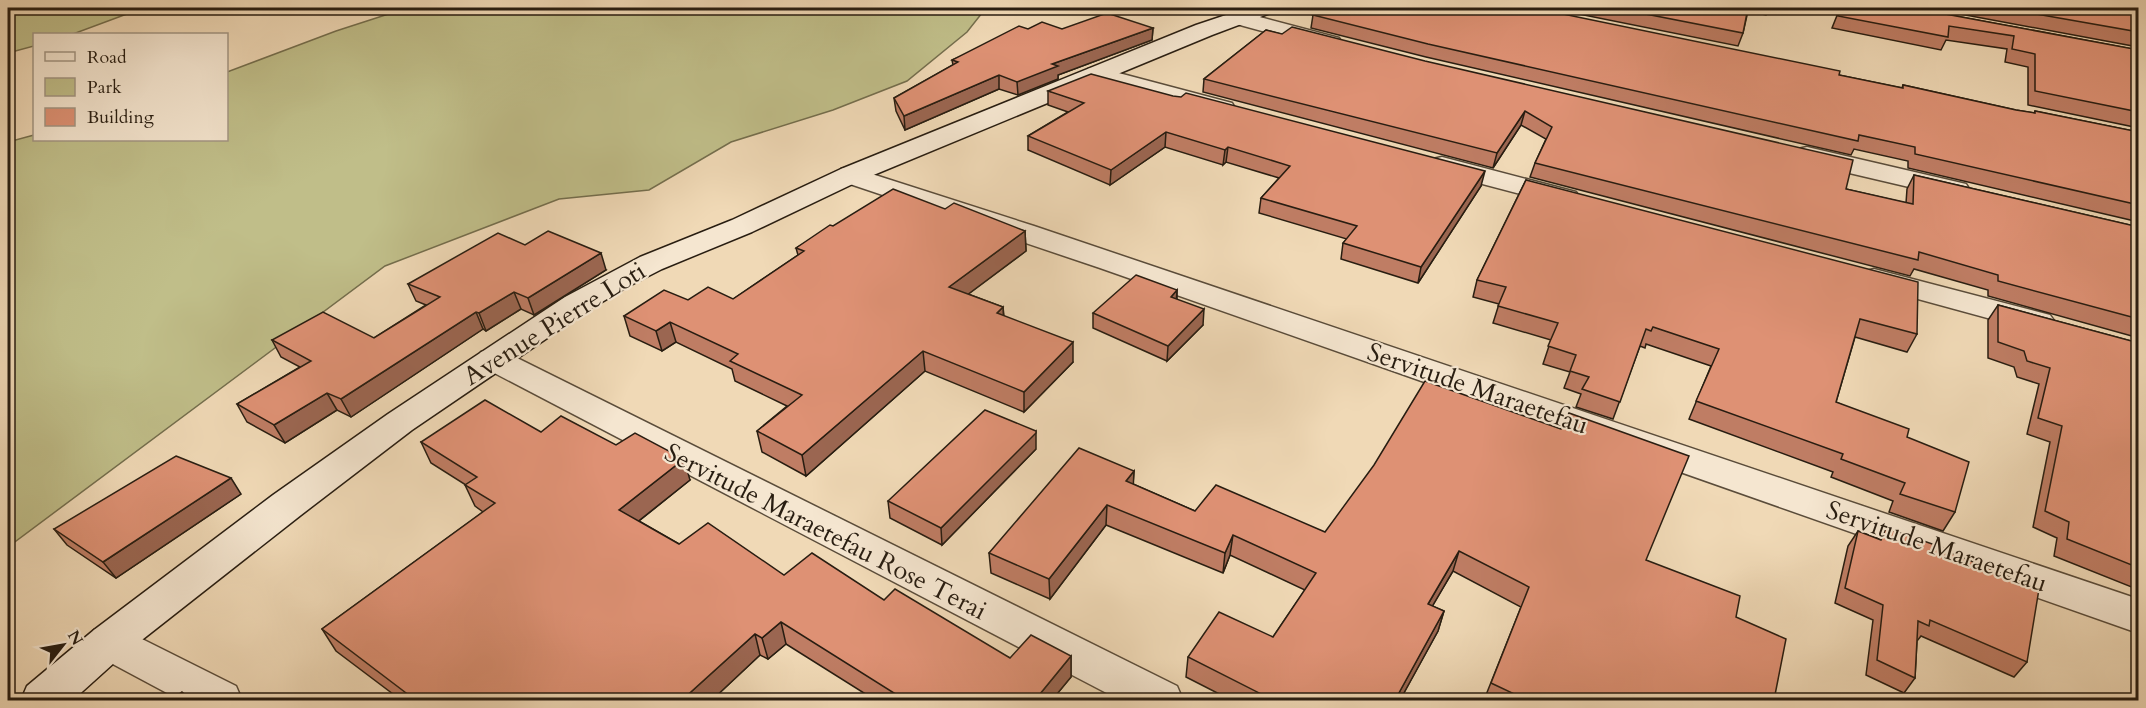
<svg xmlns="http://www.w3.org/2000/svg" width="2146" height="708" viewBox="0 0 2146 708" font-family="Cardo,serif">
  <rect width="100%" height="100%" fill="#f0d9b6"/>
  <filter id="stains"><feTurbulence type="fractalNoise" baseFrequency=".00333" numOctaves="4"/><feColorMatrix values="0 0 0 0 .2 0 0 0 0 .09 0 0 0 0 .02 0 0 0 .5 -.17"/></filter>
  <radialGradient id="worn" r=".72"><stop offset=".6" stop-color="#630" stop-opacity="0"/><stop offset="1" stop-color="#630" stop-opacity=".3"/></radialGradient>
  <g fill="#c0be89" stroke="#746e4d" stroke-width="1.5">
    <polygon points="8,8 143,8 73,34 34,34 34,46 8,53"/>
    <polygon points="407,8 986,8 967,32 907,81 833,110 731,142 649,190 559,199 385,266 8,547 8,142 34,135 34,140 226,140 227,72 336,31"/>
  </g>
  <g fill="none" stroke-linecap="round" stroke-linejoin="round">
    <g stroke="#5a4c3a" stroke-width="3">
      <g id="minor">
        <polygon points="1237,11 1339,38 1342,43 1339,48 1331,50 1229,22 1226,17 1229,12"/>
        <polygon points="1096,67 1232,103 1235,108 1232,113 1223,115 1088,79 1084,74 1088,69"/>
        <polygon points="1807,147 1966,184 1970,190 1966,196 1956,198 1798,161 1794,155 1798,149"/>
        <polygon points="1442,157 1576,192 1580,198 1576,204 1566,206 1433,171 1429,165 1433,159"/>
        <polygon points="850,167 1034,226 2138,599 2138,633 1100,268 841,181 837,175 841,169"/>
        <polygon points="1874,269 2050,315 2055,322 2050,329 2039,332 1863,284 1859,278 1863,272"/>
        <polygon points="493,349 505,352 1177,686 1183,700 1120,700 481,366 476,359 481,352"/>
        <polygon points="109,624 124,630 236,686 242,700 180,700 94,654 88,642 94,630"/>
      </g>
    </g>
    <g stroke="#281d11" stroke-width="3">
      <polygon id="secondary" points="1247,8 1277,8 1273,12 1212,35 859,181 752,232 662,269 627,287 587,311 412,430 301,515 124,654 73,700 21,700 27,686 94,630 273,495 388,414 565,297 640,257 732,220 841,169 1196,25"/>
    </g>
    <use href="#minor" fill="#f5e6d0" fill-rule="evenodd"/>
    <use href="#secondary" fill="#f5e6d0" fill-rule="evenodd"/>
  </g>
  <g fill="#bf7d64" stroke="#281d11" stroke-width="1.5">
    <polygon points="1549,8 1770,8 1766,15 1748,11 1743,33 1738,46"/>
    <polygon points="1840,8 1913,8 2139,50 2139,128 2028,105 2028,67 2005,62 2007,49 1946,40 1941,50 1832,28"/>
    <polygon points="1928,8 2139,8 2139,48 2138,47"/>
    <polygon points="1313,15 1839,75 1902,88 1903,85 2016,110 2034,113 2035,111 2139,132 2139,222 1908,168 1908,161 1854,149 1851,155 1426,57 1311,28"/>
    <polygon points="1153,28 1152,40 1058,75 1058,79 1018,95 999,89 905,130 896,111 894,98 953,65 952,60 1028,29"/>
    <polygon points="1266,30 1846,189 1906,203 1907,189 1914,175 2139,227 2139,338 1988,296 1988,290 1914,269 1910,276 1530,177 1535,163 1546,139 1521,125 1493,168 1203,92 1204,79"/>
    <polygon points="1048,91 1481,186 1418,283 1341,259 1343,243 1347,239 1259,213 1261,198 1279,178 1226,162 1223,165 1165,147 1110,185 1028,150 1028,136 1068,112 1048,105"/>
    <polygon points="1526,180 1917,334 1907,352 1855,337 1836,402 1907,437 1955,512 1943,531 1889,512 1893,501 1831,477 1833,472 1689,419 1711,366 1646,344 1645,348 1640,346 1613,419 1576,407 1581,394 1564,388 1570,372 1543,364 1551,340 1493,323 1499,304 1473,297 1477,280"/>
    <polygon points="945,209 1025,231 1026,251 968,294 1003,307 1004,316 1073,362 1024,412 925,371 806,476 762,452 757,431 787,406 735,381 732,369 676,342 662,351 630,336 624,316 688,300 733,299 798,255 796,248 833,226"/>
    <polygon points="525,245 606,270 534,315 521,309 486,331 483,329 351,417 337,410 285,443 247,422 237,404 300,367 281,357 272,340 374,338 426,305 416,301 408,284"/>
    <polygon points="1177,290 1177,299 1203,325 1167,361 1093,328 1093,313"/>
    <polygon points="1998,305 2139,343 2139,590 2054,556 2057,538 2033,527 2050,442 2027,434 2039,384 2017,377 2014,367 1988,358 1988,320"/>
    <polygon points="541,432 616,445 690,480 639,521 679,544 784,575 884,600 1010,658 1071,656 1071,677 1052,700 875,700 786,644 768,659 760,655 712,700 401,700 336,651 322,629 483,512 475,506 465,485 466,485 431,463 421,442"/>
    <polygon points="1036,449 942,545 890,518 888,501"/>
    <polygon points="1134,471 1133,484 1195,511 1325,532 1646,560 1736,617 1774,700 1484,700 1521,607 1453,571 1432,606 1444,611 1438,631 1400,700 1231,700 1186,677 1188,657 1273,637 1305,590 1230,555 1223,573 1106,525 1050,599 991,573 989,553"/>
    <polygon points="241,494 116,578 67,545 54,529"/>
    <polygon points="1886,528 1944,550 2027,662 2014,677 1921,636 1917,641 1915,678 1904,693 1866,675 1873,620 1835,603 1848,546 1858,531 1879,539"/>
  </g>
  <g fill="#9b6651" stroke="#281d11" stroke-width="1.5">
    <polygon points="1153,28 1152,40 1058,75 1058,79 1018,95 1017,82 1052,64"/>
    <polygon points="999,75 999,89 905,130 904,116"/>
    <polygon points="1525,111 1521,125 1493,168 1497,153"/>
    <polygon points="1166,132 1165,147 1110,185 1111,170"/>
    <polygon points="1228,147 1226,162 1223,165 1225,150"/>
    <polygon points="1485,171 1481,186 1418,283 1421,267"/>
    <polygon points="1025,231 1026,251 951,307 949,287"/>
    <polygon points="601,253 606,270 534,315 528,298"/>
    <polygon points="1177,290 1176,305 1171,297"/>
    <polygon points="514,292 521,309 486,331 479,313"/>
    <polygon points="1003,307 1004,328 997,313"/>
    <polygon points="1204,309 1203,325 1167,361 1168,346"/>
    <polygon points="476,312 483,329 351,417 341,399"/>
    <polygon points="670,322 676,342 662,351 656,331"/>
    <polygon points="1073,342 1073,362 1024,412 1024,392"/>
    <polygon points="923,351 925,371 806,476 802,455"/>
    <polygon points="327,393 337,410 285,443 274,425"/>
    <polygon points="1036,431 1036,449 942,545 941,528"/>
    <polygon points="684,459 690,480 626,531 619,510"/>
    <polygon points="1134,471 1133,491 1126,481"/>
    <polygon points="231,478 241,494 116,578 103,562"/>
    <polygon points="1107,505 1106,525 1050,599 1049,579"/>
    <polygon points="1233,535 1230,555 1223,573 1225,553"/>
    <polygon points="1459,551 1453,571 1422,624 1428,604"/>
    <polygon points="1444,611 1438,631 1400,700 1395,700"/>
    <polygon points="781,622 786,644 768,659 762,638"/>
    <polygon points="755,634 760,655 712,700 682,700"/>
    <polygon points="1071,656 1071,677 1052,700 1035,700"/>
  </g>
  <g fill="#de9174" stroke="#281d11" stroke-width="1.5">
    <polygon points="1325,8 1534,8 1840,71 1839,75 1903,88 1903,85 2016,110 2035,113 2035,111 2139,132 2139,205 1915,154 1915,147 1859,135 1858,141 1428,44 1313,15"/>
    <polygon points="1615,8 1748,8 1743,33"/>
    <polygon points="1841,8 1913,8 2139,50 2139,112 2035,91 2035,54 2012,49 2014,36 1949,26 1948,37 1838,16"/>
    <polygon points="2002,8 2139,8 2139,32"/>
    <polygon points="1107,13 1153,28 1052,64 1058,66 1017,82 999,75 904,116 894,98 958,62 952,60 1019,26 1028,29 1042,22 1062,29"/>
    <polygon points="1292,27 1425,61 1853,160 1846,189 1913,204 1914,175 2139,227 2139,319 1998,281 1998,275 1919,252 1918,260 1535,163 1552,127 1525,111 1497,153 1204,79 1266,30 1282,34"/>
    <polygon points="1091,74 1173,96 1181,97 1186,93 1485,171 1421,267 1343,243 1357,226 1261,198 1290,166 1228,147 1225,150 1166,132 1111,170 1028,136 1084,103 1048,91"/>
    <polygon points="1526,180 1918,282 1917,334 1860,319 1836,402 1909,429 1907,437 1969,462 1955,512 1900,494 1905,483 1841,459 1843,454 1696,401 1719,349 1653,327 1651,331 1646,329 1620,402 1582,389 1589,377 1570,371 1576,355 1548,346 1558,323 1498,306 1506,287 1477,280"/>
    <polygon points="893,189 945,209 954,203 1025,231 949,287 1003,307 997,313 1073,342 1024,392 923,351 802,455 757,431 802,395 730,361 738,354 670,322 656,331 624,316 664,290 688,300 708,287 733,299 804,251 796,248 830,225 833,226"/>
    <polygon points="548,231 601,253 528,298 514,292 479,313 476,312 341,399 327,393 274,425 237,404 311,361 272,340 323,312 374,338 440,297 408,284 498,233 525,245"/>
    <polygon points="1136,275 1177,290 1171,297 1204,309 1168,346 1093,313"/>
    <polygon points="1998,305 2139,343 2139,568 2067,539 2069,522 2045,511 2062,426 2038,418 2050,368 2027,361 2024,351 1998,342"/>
    <polygon points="1425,381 1561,429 1569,413 1689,456 1646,560 1740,596 1736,617 1786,639 1774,700 1527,700 1491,683 1529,587 1459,551 1428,604 1444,611 1395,700 1273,700 1188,657 1219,612 1273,637 1316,573 1233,535 1225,553 1107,505 1049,579 989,553 1079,448 1134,471 1126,481 1195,511 1216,485 1325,532 1374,465"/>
    <polygon points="485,400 541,432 561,416 616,445 635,433 684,459 619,510 679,544 708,523 784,575 812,553 884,600 895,589 1010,658 1031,635 1071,656 1035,700 905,700 781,622 762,638 755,634 682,700 405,700 410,696 322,629 495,503 465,485 477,477 421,442"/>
    <polygon points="985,410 1036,431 1036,433 941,528 888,501"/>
    <polygon points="176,456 231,478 103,562 54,529"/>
    <polygon points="1886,528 1944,548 1944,550 2039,589 2027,662 1930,620 1929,626 1918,621 1915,678 1877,660 1883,605 1845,588 1858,531 1881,540"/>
    <polygon points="182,692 192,700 171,700"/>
  </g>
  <g text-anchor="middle" stroke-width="4.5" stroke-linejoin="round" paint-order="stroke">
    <g font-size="26" fill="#281d11" stroke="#f5e6d0">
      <text transform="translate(554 323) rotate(-32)" y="9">Avenue Pierre Loti</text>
      <text transform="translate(1478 388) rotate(19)" y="9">Servitude Maraetefau</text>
      <text transform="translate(826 531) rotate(27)" y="9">Servitude Maraetefau Rose Terai</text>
      <text transform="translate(1937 546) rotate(19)" y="9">Servitude Maraetefau</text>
    </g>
  </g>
  <rect width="2146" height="708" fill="none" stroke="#f0d9b6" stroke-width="30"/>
  <rect x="9" y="9" width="2128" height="690" fill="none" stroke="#281d11" stroke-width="3"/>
  <rect x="15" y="15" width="2116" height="678" fill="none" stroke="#281d11" stroke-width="1.5"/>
  <rect x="33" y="33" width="195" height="108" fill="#f5e6d0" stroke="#a39684" stroke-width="1.5"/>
  <rect x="45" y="52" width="30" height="9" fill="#f5e6d0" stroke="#a39684" stroke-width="1.5"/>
  <text x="87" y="63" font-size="18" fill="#281d11">Road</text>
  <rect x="45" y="78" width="30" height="18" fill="#c0be89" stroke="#a39684" stroke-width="1.5"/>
  <text x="87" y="93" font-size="18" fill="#281d11">Park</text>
  <rect x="45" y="108" width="30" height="18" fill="#de9174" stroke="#a39684" stroke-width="1.5"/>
  <text x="87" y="123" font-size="18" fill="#281d11">Building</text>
  <g transform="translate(63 645) rotate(59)" stroke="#f5e6d0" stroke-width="4.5" paint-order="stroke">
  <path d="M0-4.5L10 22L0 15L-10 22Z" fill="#281d11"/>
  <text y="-9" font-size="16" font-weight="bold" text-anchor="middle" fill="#281d11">N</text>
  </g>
  <rect width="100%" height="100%" filter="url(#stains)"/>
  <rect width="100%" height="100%" fill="url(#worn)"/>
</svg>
